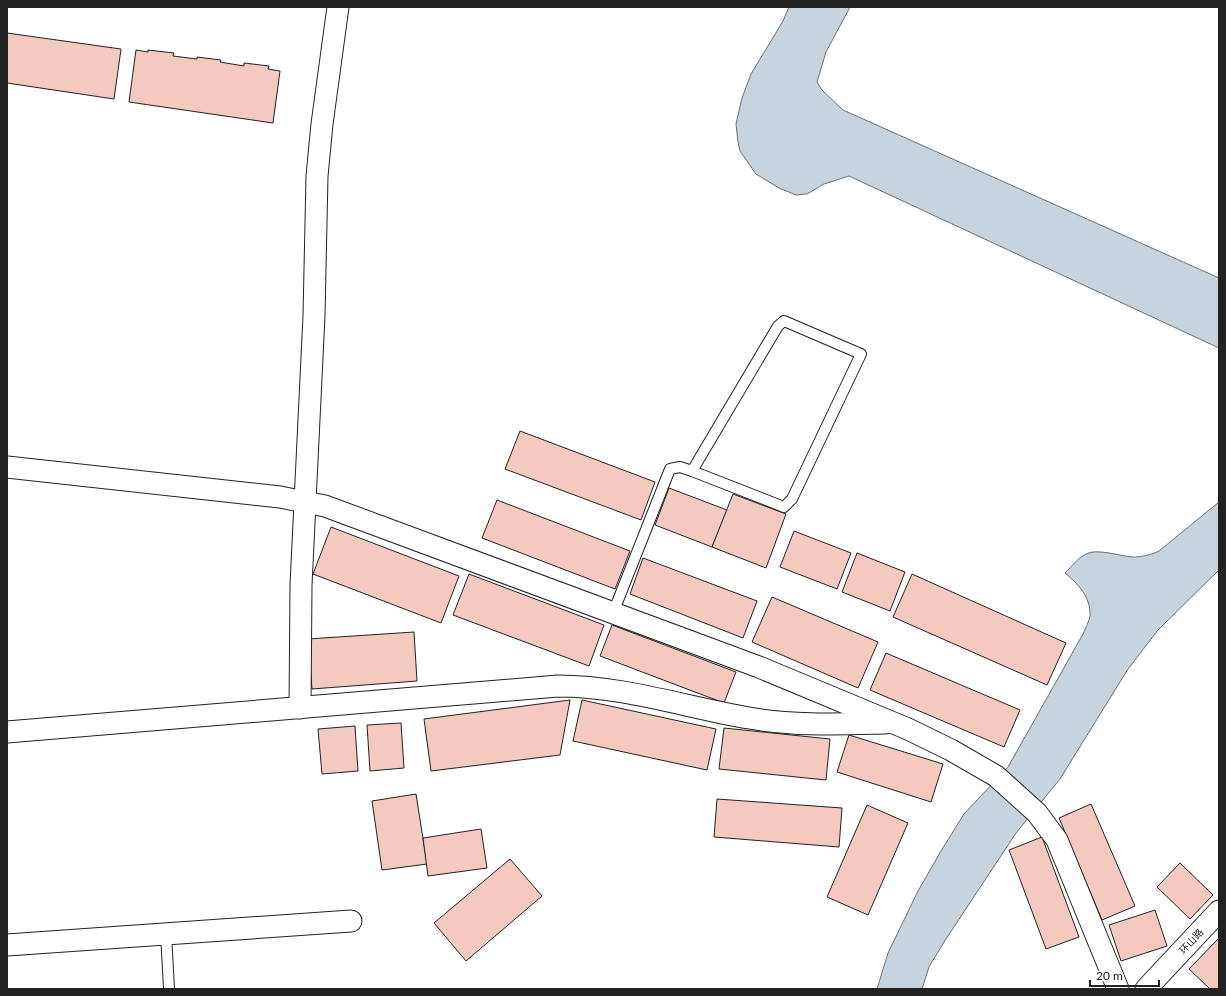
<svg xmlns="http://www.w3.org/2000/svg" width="1226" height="996" viewBox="0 0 1226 996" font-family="Lato,'Noto Sans SC',sans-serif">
  <rect width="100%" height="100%" fill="#fff"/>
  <g fill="#c7d3dd" stroke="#6f6f6f">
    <polygon points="789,7 850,7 826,52 817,82 822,90 843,110 1219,278 1219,348 849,176 824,184 807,194 796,195 779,188 756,174 740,151 738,142 736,124 742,98 751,74 783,21"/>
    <path d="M 1219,502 L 1219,570 L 1158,630 L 1128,669 L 1060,779 L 1016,833 L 944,942 L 929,967 L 922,989 L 877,989 L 888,953 L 918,891 L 941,851 L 964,814 L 1008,767 L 1083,634 C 1085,629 1089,622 1090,616 C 1091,597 1078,584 1065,573 C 1071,567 1078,558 1086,554 C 1096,548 1120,556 1132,557 C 1141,557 1151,555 1159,551 Z"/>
  </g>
  <g fill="#f3c9c0" stroke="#222">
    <polygon points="7,33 121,49 114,99 7,83"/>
    <polygon points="136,50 148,52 148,50 174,53 173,56 197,59 197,57 221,60 220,62 244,66 244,63 269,66 268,69 280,71 273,123 129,102"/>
    <polygon points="520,431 655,482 641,520 505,469"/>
    <polygon points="669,488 727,510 712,547 655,525"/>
    <polygon points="733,494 786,514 766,568 712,547"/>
    <polygon points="497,500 630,551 615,589 482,538"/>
    <polygon points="331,527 459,576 441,623 313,574"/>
    <polygon points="794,531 851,553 837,589 780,567"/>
    <polygon points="857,553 905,572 890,611 842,592"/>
    <polygon points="643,558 757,601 743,638 630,594"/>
    <polygon points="469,574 604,625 589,666 453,615"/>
    <polygon points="912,574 1066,643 1047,685 893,617"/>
    <polygon points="772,597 878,642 858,688 752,642"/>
    <polygon points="612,625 736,672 724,703 600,656"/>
    <polygon points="414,632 417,681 312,689 308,639"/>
    <polygon points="886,653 1020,710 1004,747 870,690"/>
    <polygon points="570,700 560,755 431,771 424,719"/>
    <polygon points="582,700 716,729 707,770 573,741"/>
    <polygon points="401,723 404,768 370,771 367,725"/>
    <polygon points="355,726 358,771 322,774 318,729"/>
    <polygon points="724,728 830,739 826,780 719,769"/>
    <polygon points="849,735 943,764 931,802 837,772"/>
    <polygon points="416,794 427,864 382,870 372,801"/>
    <polygon points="717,799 842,808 839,847 714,837"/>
    <polygon points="1091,804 1135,906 1102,920 1059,818"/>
    <polygon points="867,805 908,823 868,915 827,897"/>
    <polygon points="481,829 487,868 428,876 423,838"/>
    <polygon points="1042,837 1079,937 1046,949 1009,850"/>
    <polygon points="510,859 542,896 466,961 434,923"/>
    <polygon points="1180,863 1213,895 1190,919 1157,887"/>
    <polygon points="1155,910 1167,946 1121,961 1109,925"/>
    <polygon points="1219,938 1219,989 1210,989 1189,969"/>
  </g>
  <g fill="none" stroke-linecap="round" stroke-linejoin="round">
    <g stroke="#222" stroke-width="12">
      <g id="lane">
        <polyline points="613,613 670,469 680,467 692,471 784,507 792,499 861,354 784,321 778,326 692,471"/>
        <polyline points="166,934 169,989"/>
      </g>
    </g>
    <g stroke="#222" stroke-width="23">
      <g id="street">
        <polyline points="7,467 280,497 325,506 759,667 908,729 951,750 996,776 1037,813 1057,840 1118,989"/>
        <polyline points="300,708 301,585 314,316 317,176 322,124 338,7"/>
        <path d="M 7,732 L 558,686 C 623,686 685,707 749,718 C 794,726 840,724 885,723"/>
        <polyline points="7,945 351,921"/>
        <polyline points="1146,989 1219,911"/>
      </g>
    </g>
    <use href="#lane" stroke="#fff" stroke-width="10"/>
    <use href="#street" stroke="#fff" stroke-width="21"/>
  </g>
  <g text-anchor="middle" stroke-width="3" stroke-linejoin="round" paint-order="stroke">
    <g font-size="10" fill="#222" stroke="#fff">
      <text transform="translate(1191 941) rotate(-47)" y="4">环山路</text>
    </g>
  </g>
  <rect width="1226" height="996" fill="none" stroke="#222222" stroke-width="16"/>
  <path d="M1090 980v6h69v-6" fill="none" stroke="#222222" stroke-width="2"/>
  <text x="1096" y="980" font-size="12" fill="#222222" stroke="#ffffff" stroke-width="3" paint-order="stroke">20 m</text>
</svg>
